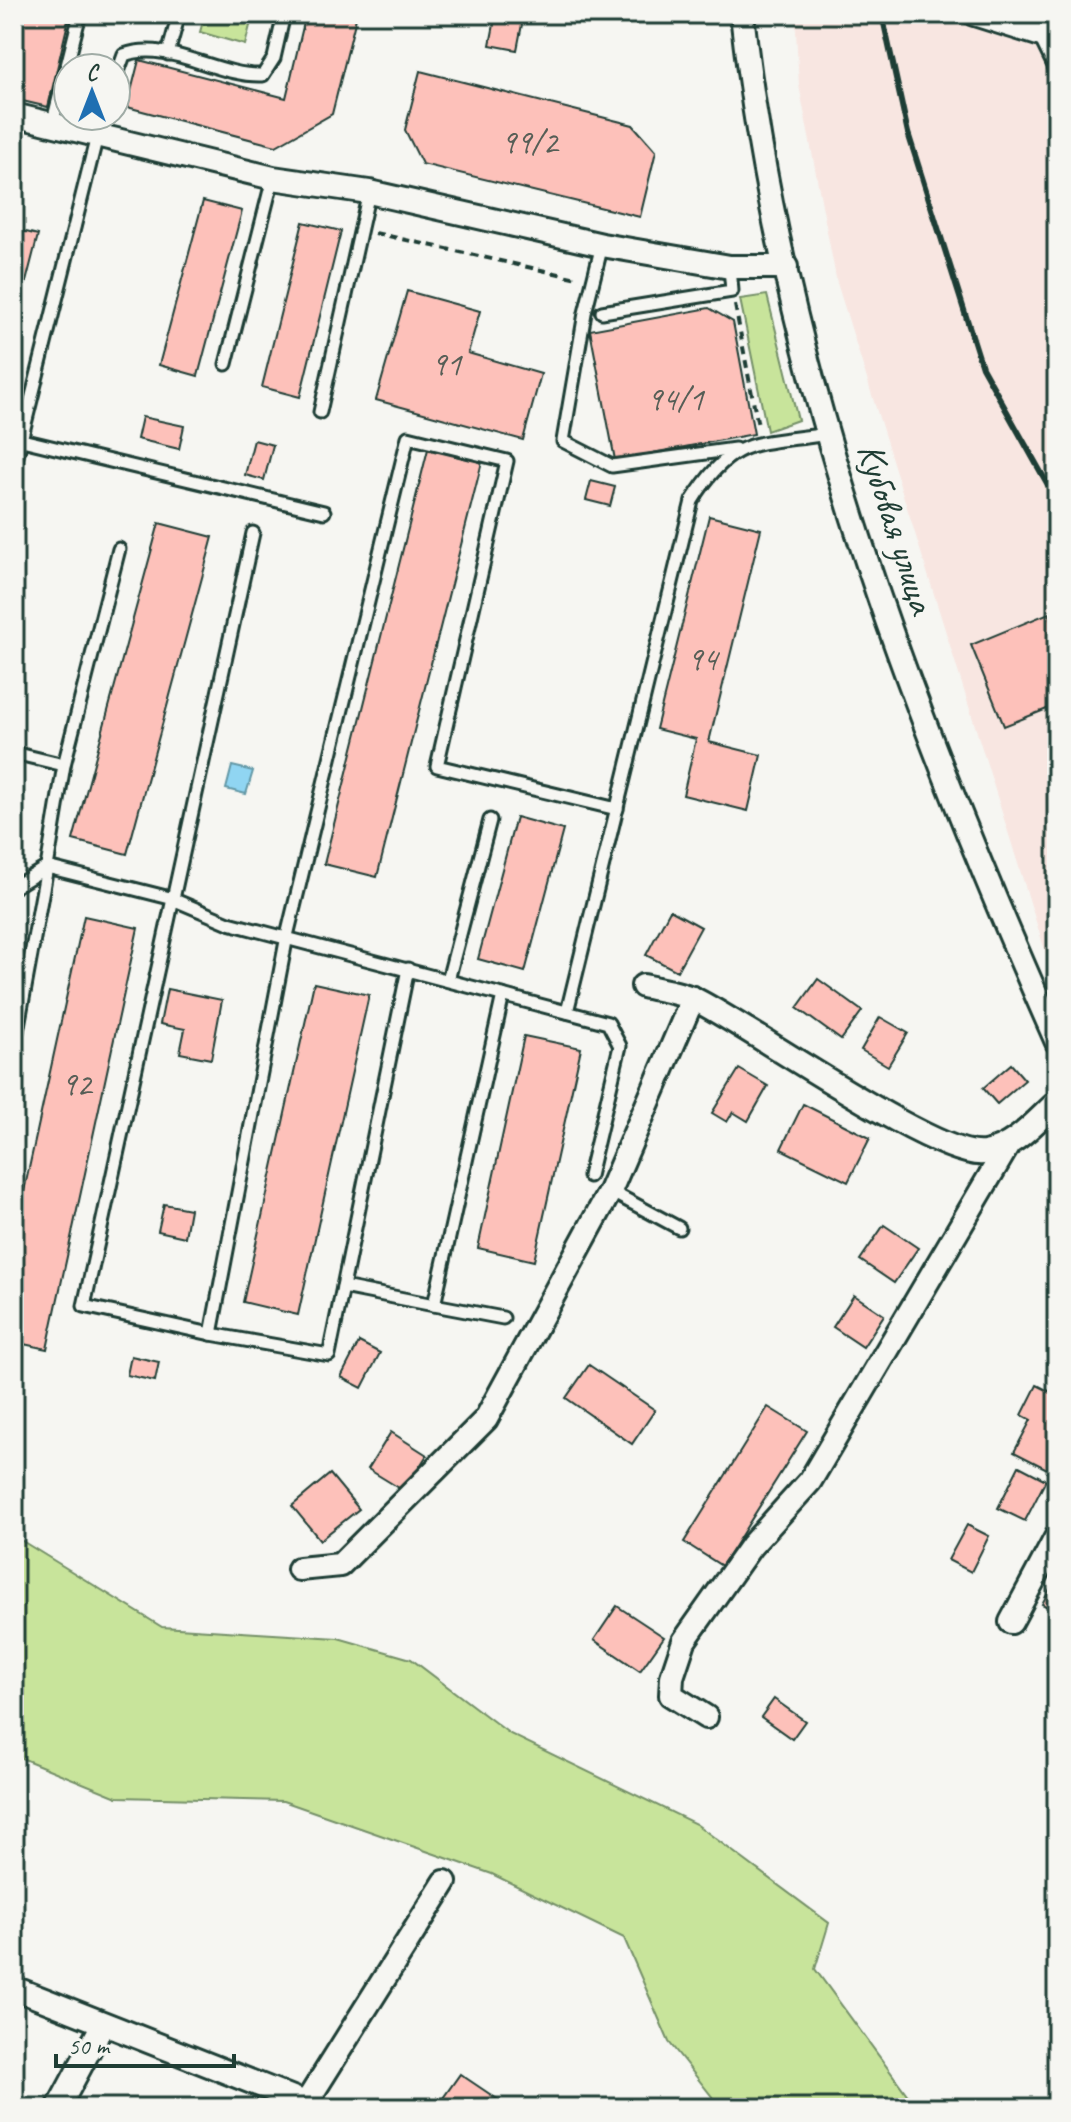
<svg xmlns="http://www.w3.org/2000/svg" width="1071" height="2122" viewBox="0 0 1071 2122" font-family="Caveat,sans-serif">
  <rect width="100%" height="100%" fill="#f6f6f2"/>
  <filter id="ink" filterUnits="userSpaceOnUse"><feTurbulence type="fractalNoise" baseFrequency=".0125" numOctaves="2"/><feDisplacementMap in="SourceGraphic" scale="16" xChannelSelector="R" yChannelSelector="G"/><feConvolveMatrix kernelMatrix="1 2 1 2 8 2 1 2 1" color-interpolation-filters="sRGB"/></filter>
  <g filter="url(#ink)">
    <polygon fill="#f8e6e1" points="795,14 1057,14 1057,989 837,283 799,85"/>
    <g fill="#c8e49b" stroke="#749068" stroke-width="2">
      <polygon points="205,14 253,14 245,45 200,32"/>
      <polygon points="767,295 798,420 767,431 740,299"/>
      <polygon points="14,1536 162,1627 338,1638 411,1659 510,1734 696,1824 829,1923 815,1969 917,2108 721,2108 669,2042 624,1938 492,1874 283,1801 117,1797 14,1755"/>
    </g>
    <polygon fill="#90d5f2" stroke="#6398a6" stroke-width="2" points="232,766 253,771 246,794 226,789"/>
    <g fill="#fdc1ba" stroke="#1f3d34" stroke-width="2">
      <polygon points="24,14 70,14 48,107 14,99 14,54"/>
      <polygon points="306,14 357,14 332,114 276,146 127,107 139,60 286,98"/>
      <polygon points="496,14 524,14 517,50 490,45"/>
      <polygon points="420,71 633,125 656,151 640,217 422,164 405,130"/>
      <polygon points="203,201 242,211 198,376 159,365"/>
      <polygon points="303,222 341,231 300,397 262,387"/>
      <polygon points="14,229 38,235 14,329"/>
      <polygon points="407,291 480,311 468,353 541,374 523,440 376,400"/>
      <polygon points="709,308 733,322 754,434 615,460 590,330"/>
      <polygon points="142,417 184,426 179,449 137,439"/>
      <polygon points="254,440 273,445 264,480 245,475"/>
      <polygon points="428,449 482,462 377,877 324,864"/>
      <polygon points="591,481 615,487 610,506 586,500"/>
      <polygon points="709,516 761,529 709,742 761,755 748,811 683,795 696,739 656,729"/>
      <polygon points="159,523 213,537 127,854 73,840"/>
      <polygon points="1049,613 1057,632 1057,705 1004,726 971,645"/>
      <polygon points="516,817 563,830 525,972 478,959"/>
      <polygon points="670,910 701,927 677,971 646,955"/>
      <polygon points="84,916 138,928 47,1349 14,1342 14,1237"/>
      <polygon points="818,979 862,1011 841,1040 797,1008"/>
      <polygon points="314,983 369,995 298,1315 243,1302"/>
      <polygon points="167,989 222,1000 211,1059 180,1053 185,1029 160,1024"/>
      <polygon points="880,1017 908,1033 888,1066 861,1050"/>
      <polygon points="524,1036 581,1048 534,1261 478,1248"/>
      <polygon points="1011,1064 1025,1080 997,1104 983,1088"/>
      <polygon points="739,1069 768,1086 748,1121 733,1112 727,1122 712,1113"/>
      <polygon points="803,1104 870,1138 848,1182 781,1149"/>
      <polygon points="164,1204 190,1209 185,1237 158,1231"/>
      <polygon points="884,1225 918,1248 894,1283 860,1260"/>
      <polygon points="854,1295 884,1315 863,1347 833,1327"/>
      <polygon points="359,1342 380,1353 362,1388 341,1377"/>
      <polygon points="131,1356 159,1362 155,1381 127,1375"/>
      <polygon points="589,1365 655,1410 632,1444 566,1398"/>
      <polygon points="1037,1385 1057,1395 1057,1474 1014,1452 1031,1420 1022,1415"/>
      <polygon points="768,1407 807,1431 722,1566 684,1542"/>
      <polygon points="391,1432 427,1455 404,1491 368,1469"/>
      <polygon points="1019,1466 1046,1480 1025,1521 998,1508"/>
      <polygon points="330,1474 359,1509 320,1540 292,1506"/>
      <polygon points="967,1525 989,1536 971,1572 948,1560"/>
      <polygon points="1053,1583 1057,1586 1057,1612 1042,1604"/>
      <polygon points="617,1606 664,1637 640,1671 594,1640"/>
      <polygon points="774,1699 805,1721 792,1739 761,1717"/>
      <polygon points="460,2074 506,2105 504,2108 436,2108"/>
    </g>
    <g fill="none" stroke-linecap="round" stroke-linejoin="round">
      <g stroke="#1f3d34" stroke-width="17">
        <g id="service">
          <polyline points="1039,35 1057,72"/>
          <polyline points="168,54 179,14"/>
          <path d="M 116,77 L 124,55 C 169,39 216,77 263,75 L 274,58 L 284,14"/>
          <polyline points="52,125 80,14"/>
          <polyline points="602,245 585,313 563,441 612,466 735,449"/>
          <polyline points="602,312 732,291 730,267"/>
          <polyline points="226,364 273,178"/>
          <polyline points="320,412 369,192"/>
          <polyline points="22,440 324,512"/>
          <polyline points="14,468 102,116"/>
          <polyline points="253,533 84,1306 211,1334 287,936 408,437 507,461 437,766 617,809"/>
          <polyline points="14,753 64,765 47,867 170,898 229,923 608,1023 620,1046 589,1176"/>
          <polyline points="64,765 119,549"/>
          <polyline points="14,887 47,867 14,1048"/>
          <polyline points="448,980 490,820"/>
          <path d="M 567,1012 L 692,501 C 733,435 756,445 828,434"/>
          <polyline points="610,1191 679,1228"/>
          <polyline points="343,1287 434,1305"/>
          <polyline points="503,1318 434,1305 503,995"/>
          <polyline points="211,1334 329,1355 408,969"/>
        </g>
      </g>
      <g stroke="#1f3d34" stroke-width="28">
        <g id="minor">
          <path d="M 742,14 C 781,371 912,716 1057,1042"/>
          <polyline points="974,14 1057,40"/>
          <polyline points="14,115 273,178 369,192 602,245 730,267 786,267"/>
          <path d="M 643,986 C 660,990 680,992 696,1000 C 749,1026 938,1160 984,1153 C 1014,1148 1035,1122 1057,1102"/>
          <polyline points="299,1569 340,1565 486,1419 610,1191 693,998"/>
          <polyline points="1011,1622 1057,1536"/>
          <polyline points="706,1717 671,1695 672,1677 684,1641 751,1546 810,1481 1007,1147"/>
          <polyline points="14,1988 318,2108"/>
          <polyline points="306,2103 445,1882"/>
          <polyline points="58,2108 103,2024"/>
        </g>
      </g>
      <g stroke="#1f3d34" stroke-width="4" stroke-dasharray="8 6" stroke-linecap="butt">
        <polyline points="375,233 577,278"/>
        <polyline points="735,305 758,426"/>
      </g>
      <use href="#service" stroke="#f6f6f2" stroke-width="11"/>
      <use href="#minor" stroke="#f6f6f2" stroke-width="22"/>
      <polyline stroke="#1f3d34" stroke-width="6" points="882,14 908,133 982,367 1057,501"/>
    </g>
  </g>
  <g text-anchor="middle" stroke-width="7" stroke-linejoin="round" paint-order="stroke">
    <g font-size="34" fill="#565e56">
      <text x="529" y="153">99/2</text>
      <text x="446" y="375">91</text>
      <text x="675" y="410">94/1</text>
      <text x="702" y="670">94</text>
      <text x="76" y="1095">92</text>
    </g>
    <g font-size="38" fill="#1f3d34" stroke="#f6f6f2">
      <text transform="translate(897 528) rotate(72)" y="13">Кубовая улица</text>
    </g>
  </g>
  <rect width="1071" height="2122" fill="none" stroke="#f6f6f2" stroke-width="48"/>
  <rect x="24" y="24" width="1023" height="2074" fill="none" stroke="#1f3d34" stroke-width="3" filter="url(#ink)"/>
  <g transform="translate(92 92)"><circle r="38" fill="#f6f6f2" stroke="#a0aca6" stroke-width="2"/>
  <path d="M0-6L14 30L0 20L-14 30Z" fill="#1f6fb2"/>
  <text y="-12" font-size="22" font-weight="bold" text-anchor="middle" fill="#1f3d34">С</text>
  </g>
  <path d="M56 2054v12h178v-12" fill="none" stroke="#1f3d34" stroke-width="4"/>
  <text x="68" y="2054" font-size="24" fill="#1f3d34" stroke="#f6f6f2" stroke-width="6" paint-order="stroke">50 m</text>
</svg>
